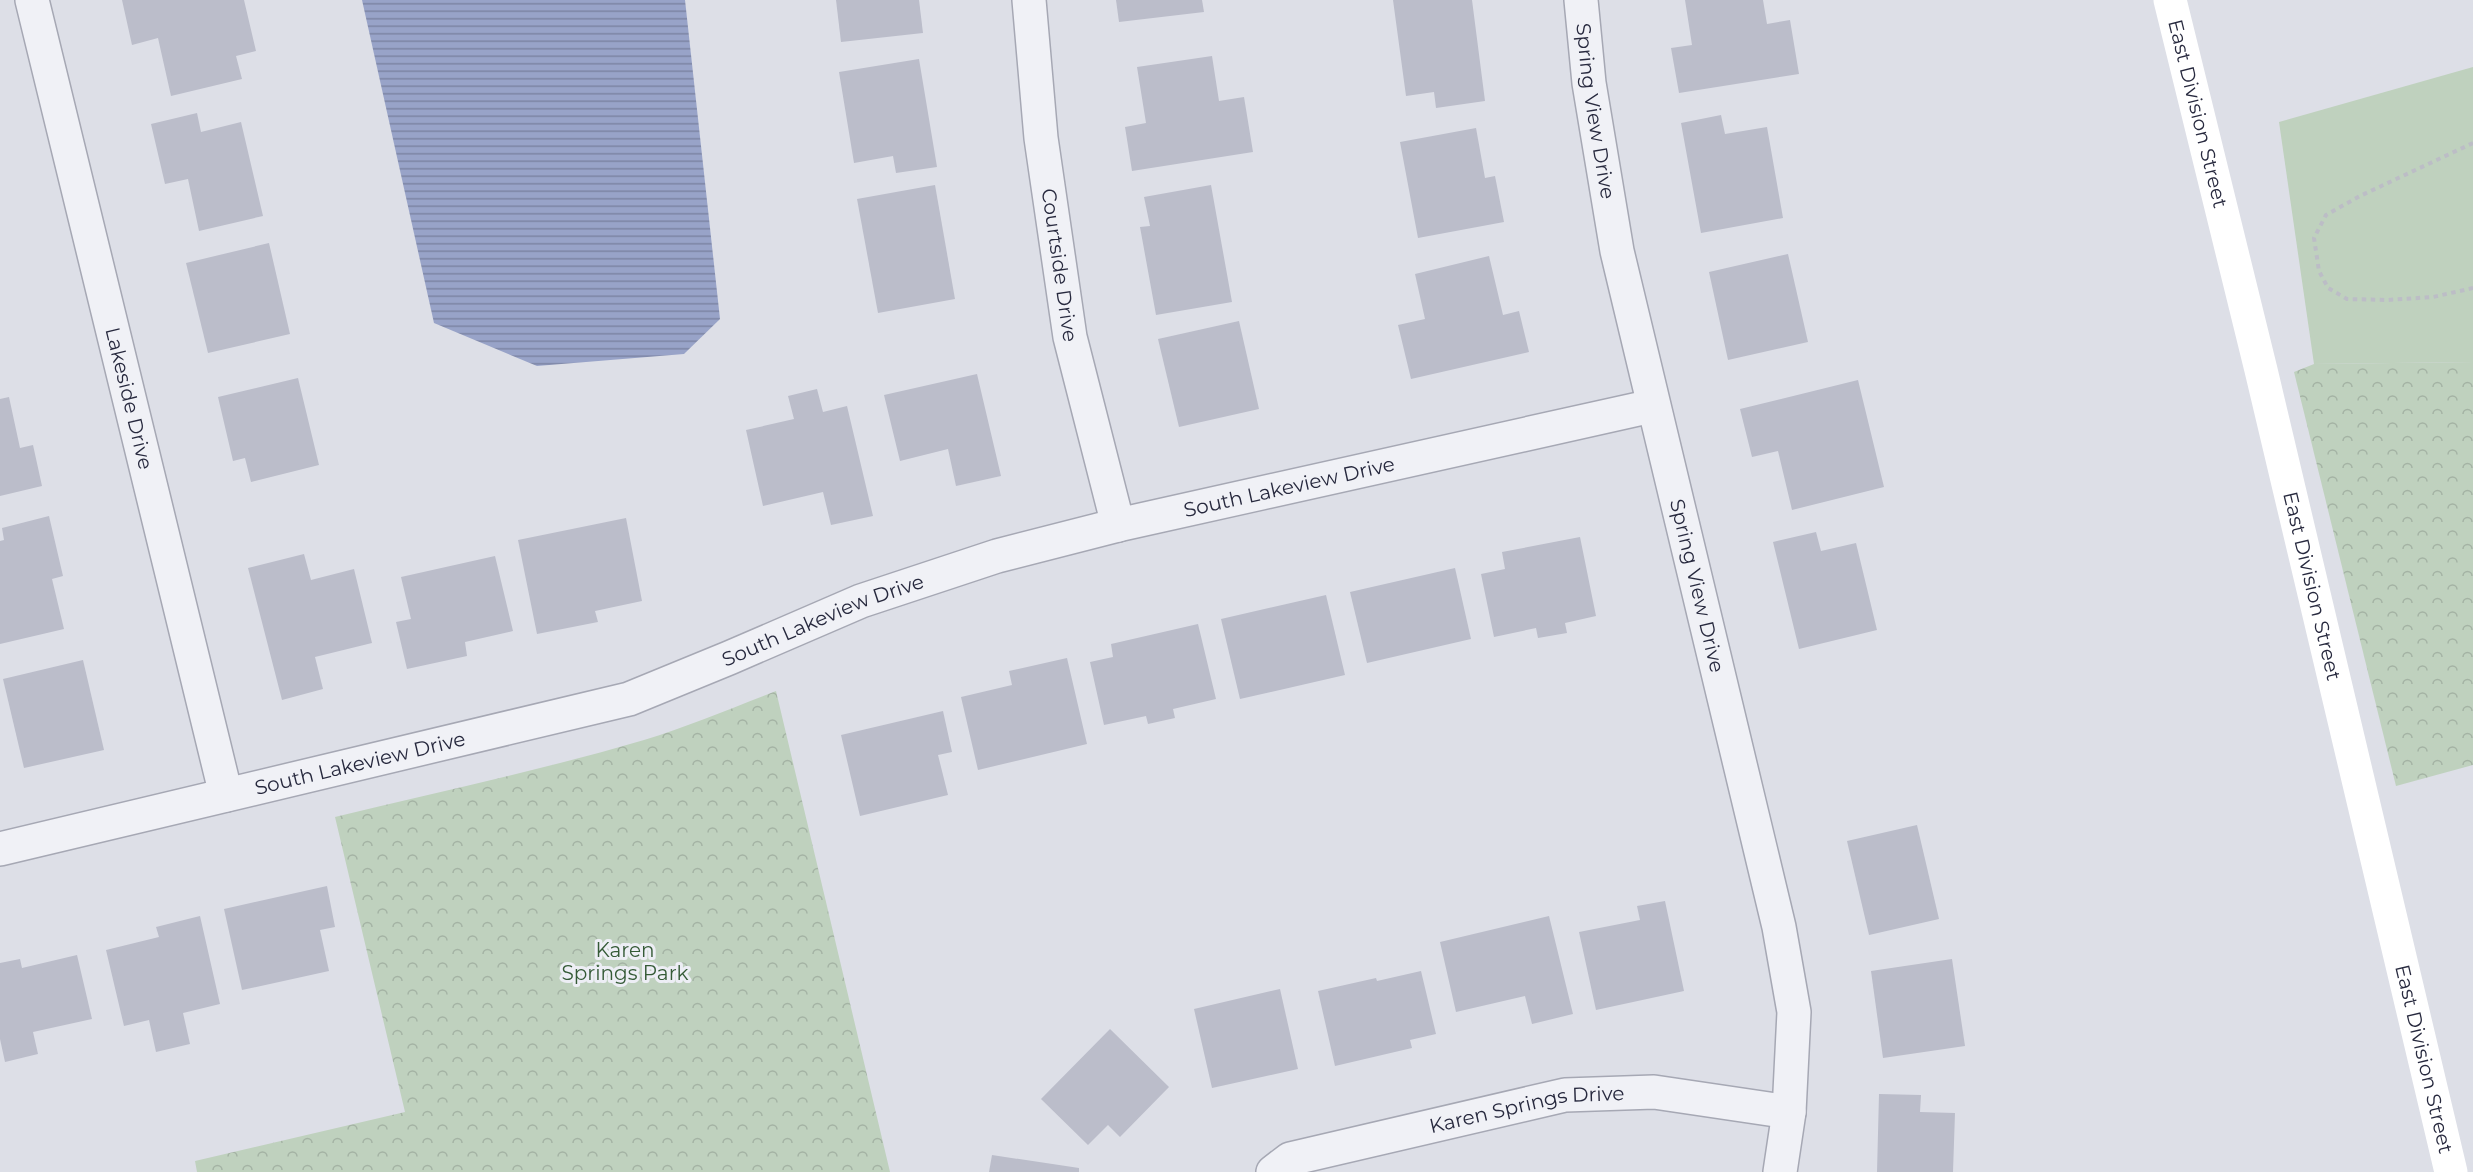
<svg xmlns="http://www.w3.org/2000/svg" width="2473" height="1172" viewBox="0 0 2473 1172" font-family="Montserrat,sans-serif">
  <defs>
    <pattern id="forest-crowns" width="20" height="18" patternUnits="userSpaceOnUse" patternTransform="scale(1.5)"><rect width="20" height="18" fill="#bfd1be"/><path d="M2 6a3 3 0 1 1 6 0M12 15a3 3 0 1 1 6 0" fill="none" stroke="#a4b3a4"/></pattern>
    <pattern id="water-rules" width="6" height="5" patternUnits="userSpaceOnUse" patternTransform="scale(1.5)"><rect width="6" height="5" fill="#98a3c8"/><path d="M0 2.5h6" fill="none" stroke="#7c85a4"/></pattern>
  </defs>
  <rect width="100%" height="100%" fill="#dddfe7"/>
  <polygon fill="#bfd1be" points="2473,67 2473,362 2314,364 2279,122"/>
  <g fill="url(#forest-crowns)">
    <polygon points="2473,362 2473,765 2396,786 2294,372 2314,364"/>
    <path d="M 776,691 L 890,1172 L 197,1172 L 195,1161 L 405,1112 L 335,817 C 438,792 542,770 644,740 C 689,726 732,708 776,691 Z"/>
  </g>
  <polygon fill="url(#water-rules)" points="362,0 685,0 720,319 684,354 537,366 434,323"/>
  <g fill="#bbbdca">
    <polygon points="122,0 244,0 256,51 236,56 242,79 171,96 158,38 132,45"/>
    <polygon points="836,0 919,0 923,33 841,42"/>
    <polygon points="1116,0 1202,0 1204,12 1119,22"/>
    <polygon points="1393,0 1472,0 1485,101 1436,108 1434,92 1406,96"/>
    <polygon points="1685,0 1763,0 1767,24 1790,20 1799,74 1679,93 1671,48 1692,45"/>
    <polygon points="1212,56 1219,101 1244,97 1253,152 1132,171 1125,127 1146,123 1137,67"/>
    <polygon points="919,59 937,167 896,173 893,156 854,163 839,72"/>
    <polygon points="197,113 201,132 241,122 263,216 199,231 188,179 165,184 151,124"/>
    <polygon points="1721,115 1725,134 1767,127 1783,218 1701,233 1681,123"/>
    <polygon points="1476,128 1485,178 1495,176 1504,222 1418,238 1400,142"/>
    <polygon points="935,185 955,299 878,313 857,199"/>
    <polygon points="1211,185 1232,302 1156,315 1140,227 1150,226 1144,197"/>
    <polygon points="269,243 290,334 208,353 186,263"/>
    <polygon points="1788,254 1808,342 1728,360 1709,272"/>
    <polygon points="1489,256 1503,315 1519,311 1529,352 1411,379 1398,325 1425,319 1415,274"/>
    <polygon points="1239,321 1259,409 1179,427 1158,339"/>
    <polygon points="977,374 1001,476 956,486 948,449 900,461 884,395"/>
    <polygon points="298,378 319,465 251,482 245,458 233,461 218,397"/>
    <polygon points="1858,380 1884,487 1792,510 1778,451 1752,457 1740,409"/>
    <polygon points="817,389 823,412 847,406 873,516 831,525 823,492 763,506 746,430 794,419 788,396"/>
    <polygon points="9,397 20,448 33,445 42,486 0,496 0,399"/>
    <polygon points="49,516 63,576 52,579 64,629 0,644 0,541 4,540 2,528"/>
    <polygon points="626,518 642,601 595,611 598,622 537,634 518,540"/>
    <polygon points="1816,532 1821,551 1856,543 1877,630 1799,649 1773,542"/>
    <polygon points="1580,537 1596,616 1565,623 1567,633 1538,638 1536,628 1494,637 1481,574 1505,569 1502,552"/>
    <polygon points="304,554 311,580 354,569 372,643 315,657 323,689 282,700 248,568"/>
    <polygon points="495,556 513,631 465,642 467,656 407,669 396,622 411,619 401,577"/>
    <polygon points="1455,568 1471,639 1367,663 1350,592"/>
    <polygon points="1326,595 1345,675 1240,699 1221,619"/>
    <polygon points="1198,624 1216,699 1173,709 1175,718 1148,724 1146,716 1104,725 1090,662 1113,657 1111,644"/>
    <polygon points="1067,658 1087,744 978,770 961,697 1012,685 1009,671"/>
    <polygon points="83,660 104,750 24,768 3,679"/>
    <polygon points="943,711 952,752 938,755 948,795 860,816 841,735"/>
    <polygon points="1917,825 1939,919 1869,935 1847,841"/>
    <polygon points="327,886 335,927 320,930 329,971 242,990 224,909"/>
    <polygon points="1665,901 1684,991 1596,1010 1579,932 1640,920 1637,906"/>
    <polygon points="200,916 220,1004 183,1013 190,1044 156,1052 149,1020 124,1026 106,950 159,937 156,927"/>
    <polygon points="1549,916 1573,1014 1532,1024 1525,996 1456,1012 1440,942"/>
    <polygon points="77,955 92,1019 33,1032 38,1054 5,1062 0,1039 0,963 20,959 22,968"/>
    <polygon points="1952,959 1965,1046 1883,1058 1871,971"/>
    <polygon points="1421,971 1436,1034 1410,1040 1412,1048 1335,1066 1318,991 1376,978 1377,981"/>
    <polygon points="1280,989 1298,1069 1212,1088 1194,1009"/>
    <polygon points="1110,1029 1169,1087 1120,1137 1108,1125 1088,1145 1041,1099"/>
    <polygon points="1879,1094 1921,1095 1920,1112 1955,1113 1953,1172 1877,1172"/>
    <polygon points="992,1155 1079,1168 1079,1172 989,1172"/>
  </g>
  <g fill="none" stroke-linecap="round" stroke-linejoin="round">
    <g stroke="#a6a8b4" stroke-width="36">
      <g id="street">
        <path id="s1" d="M 32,0 L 226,795"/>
        <path id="s2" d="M 1029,0 L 1041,138 L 1070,337 L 1118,525"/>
        <path id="s3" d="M 1581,0 L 1589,83 L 1617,251 L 1779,927 L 1794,1012 L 1789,1112 L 1780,1172"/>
        <path id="s4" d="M 0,849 L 629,699 L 729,658 L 861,601 L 997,556 L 1118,525 L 1652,406"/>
        <path id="s5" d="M 1273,1172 L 1290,1159 L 1565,1095 L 1654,1092 L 1789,1112"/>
      </g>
    </g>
    <polyline stroke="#bcbdc6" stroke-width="4" stroke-dasharray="4.5 4.5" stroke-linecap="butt" points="2473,143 2360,196 2326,215 2314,238 2319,271 2328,288 2347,299 2387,300 2433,297 2473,288"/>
    <use href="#street" stroke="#f0f1f6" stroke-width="33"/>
    <path stroke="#fff" stroke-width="33" id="s6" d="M 2170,0 L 2261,370 L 2451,1172"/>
  </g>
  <g text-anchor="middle" stroke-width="6" stroke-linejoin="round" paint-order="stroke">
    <g font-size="20" fill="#27293e" stroke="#edeef5">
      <text dy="7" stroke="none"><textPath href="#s3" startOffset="112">Spring View Drive</textPath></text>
      <text dy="7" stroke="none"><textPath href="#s6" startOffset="117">East Division Street</textPath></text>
      <text dy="7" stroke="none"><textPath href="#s2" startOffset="267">Courtside Drive</textPath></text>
      <text dy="7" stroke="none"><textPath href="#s1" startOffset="410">Lakeside Drive</textPath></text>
      <text dy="7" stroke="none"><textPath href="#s4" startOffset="1342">South Lakeview Drive</textPath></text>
      <text dy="7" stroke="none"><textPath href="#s3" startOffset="598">Spring View Drive</textPath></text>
      <text dy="7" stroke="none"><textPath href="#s6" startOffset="603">East Division Street</textPath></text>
      <text dy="7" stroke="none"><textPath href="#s4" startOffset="856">South Lakeview Drive</textPath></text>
      <text dy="7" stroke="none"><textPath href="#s4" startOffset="370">South Lakeview Drive</textPath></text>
      <text dy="7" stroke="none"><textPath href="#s6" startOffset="1089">East Division Street</textPath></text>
      <text dy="7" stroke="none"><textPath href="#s5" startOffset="264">Karen Springs Drive</textPath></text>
    </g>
    <g font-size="20" fill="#345a36" stroke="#edeef5">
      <text x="625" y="957">Karen<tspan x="625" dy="23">Springs Park</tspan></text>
    </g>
  </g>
</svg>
